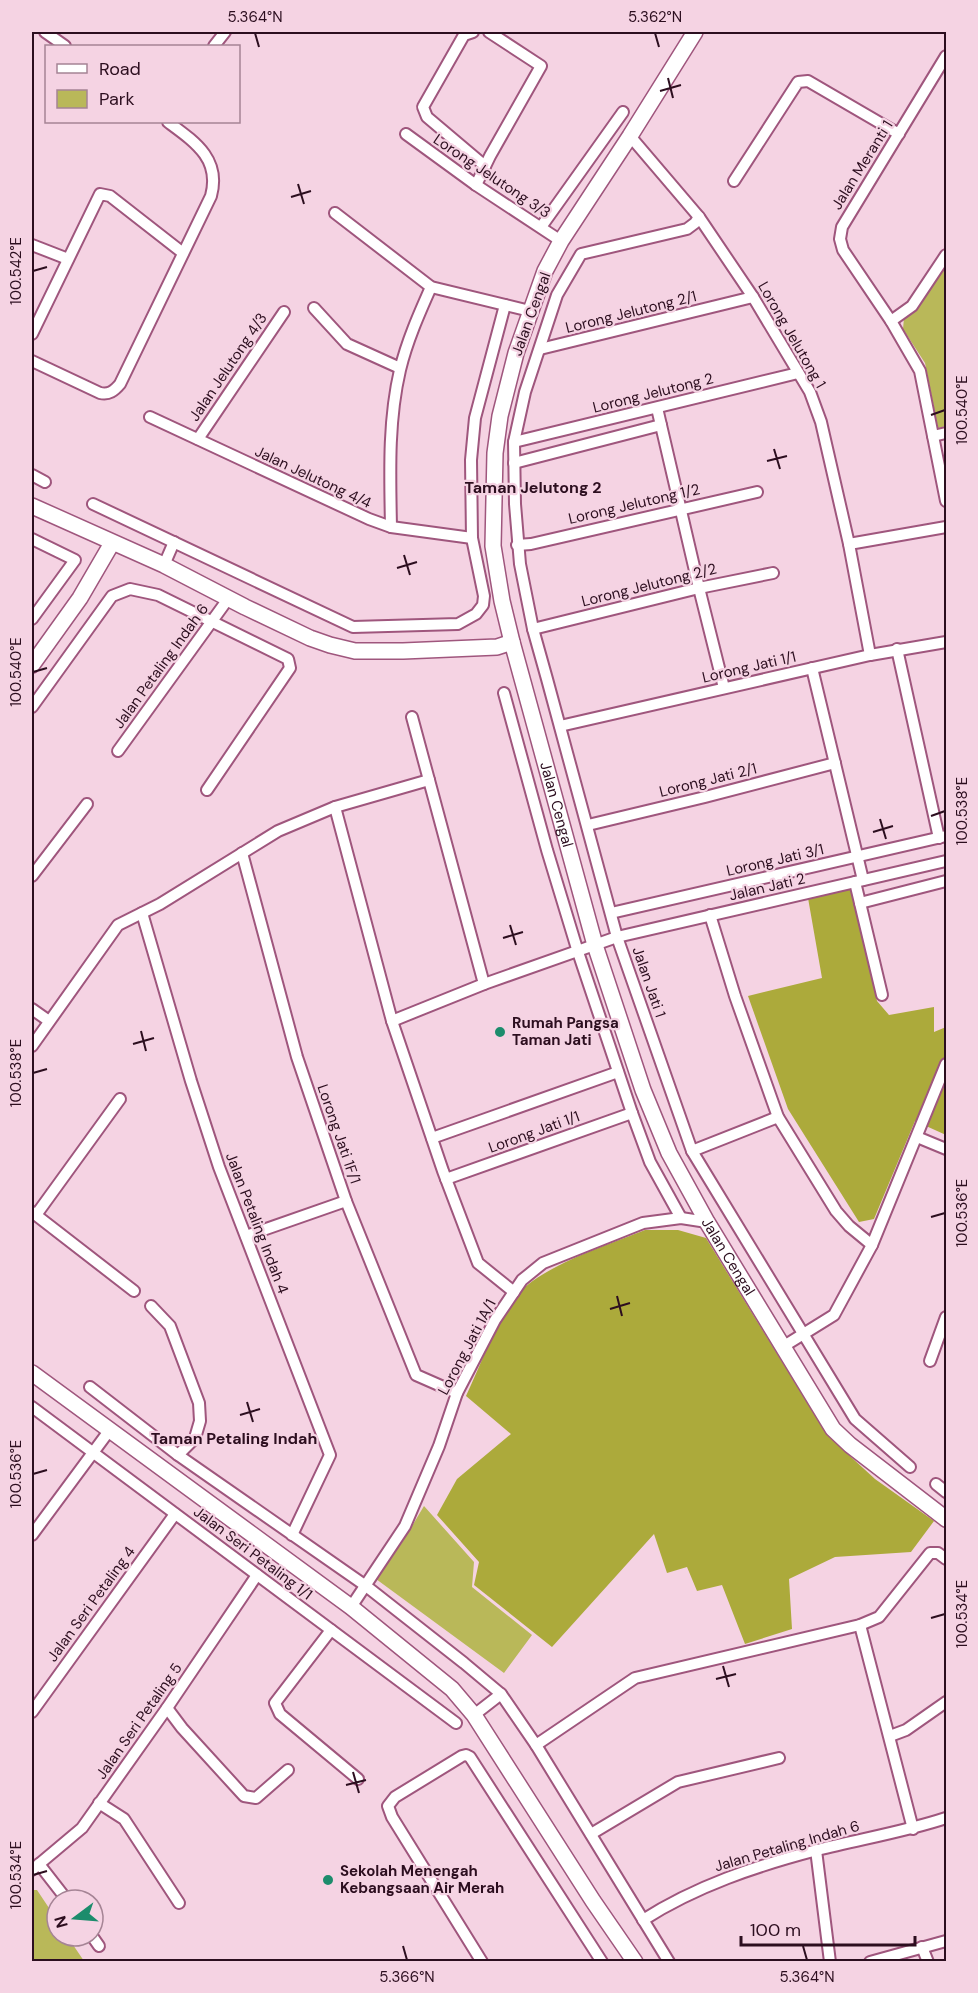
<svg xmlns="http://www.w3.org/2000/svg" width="978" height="1993" viewBox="0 0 978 1993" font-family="'DM Sans',sans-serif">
  <rect width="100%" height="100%" fill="#f5d3e3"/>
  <g fill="#b9b859">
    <polygon points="946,264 946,426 938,428 925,363 903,329 904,318 917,308"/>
    <polygon points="424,1506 474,1562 472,1587 532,1635 504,1673 376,1579 403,1541"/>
    <polygon points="32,1890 37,1890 57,1920 57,1936 67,1936 84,1961 32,1961"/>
  </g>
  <g fill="#acaa3b">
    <polygon points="853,888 877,1001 889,1015 934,1007 934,1032 946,1027 946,1135 915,1121 874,1219 859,1222 788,1109 748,996 822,978 808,898"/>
    <path d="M 645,1230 L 678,1230 L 706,1238 L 827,1435 L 875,1479 L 934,1521 L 911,1552 L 835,1557 L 789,1579 L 792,1629 L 745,1644 L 722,1585 L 697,1591 L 687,1567 L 667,1573 L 654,1534 L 552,1647 L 474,1585 L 479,1562 L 437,1515 L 457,1479 L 511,1434 L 466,1396 C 480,1366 492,1333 510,1304 C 532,1268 606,1246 645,1230 Z"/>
  </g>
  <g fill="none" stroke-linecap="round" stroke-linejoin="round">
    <g stroke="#9f567d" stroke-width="14">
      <g id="street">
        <polyline points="45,32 65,46"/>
        <polyline points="473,32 464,35 423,107 427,117 485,166"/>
        <polyline points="214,46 225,32"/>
        <polyline points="946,56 842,227 840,239 843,250 891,321 920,371 946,501"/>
        <polyline points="406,134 476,185 561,241"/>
        <polyline points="630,136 699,217 753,297 810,392 821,422 849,544 870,655"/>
        <polyline points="734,181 798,82 808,81 899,134"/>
        <polyline points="476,185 490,156 541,66 489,32"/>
        <polyline points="335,213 431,287 530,311"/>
        <polyline points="699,217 695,223 687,229 581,254 557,295 525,392 514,442 515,504 520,564 533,629 547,679 617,937 692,1151 855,1419 910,1467"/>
        <polyline points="541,227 623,112"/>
        <polyline points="32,245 68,259"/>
        <polyline points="314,308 347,344 400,368"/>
        <polyline points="891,321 912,306 946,255"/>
        <polyline points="32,334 100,194 110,196 183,253"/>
        <polyline points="540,349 753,297"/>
        <path d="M 32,361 L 100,393 C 109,395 114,391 120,384 L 211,196 C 221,159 195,142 168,122"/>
        <polyline points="657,408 699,588 724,688"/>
        <polyline points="150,417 369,519 391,527 472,538"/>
        <polyline points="933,436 946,433"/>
        <polyline points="198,439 284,312"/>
        <polyline points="514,442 798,373"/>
        <polyline points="514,463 661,425"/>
        <polyline points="32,475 45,482"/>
        <polyline points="93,504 353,627 458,624 476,614 483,605 484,596 472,538 471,460 475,418 505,305"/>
        <path d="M 391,527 C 390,474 388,421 400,370 C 407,341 419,314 431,287"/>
        <polyline points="32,539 75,560 32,619"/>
        <polyline points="849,544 946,527"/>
        <polyline points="517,545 531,544 757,492"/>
        <polyline points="164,565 174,542"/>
        <polyline points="533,629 699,588 773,573"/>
        <polyline points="897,649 939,838"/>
        <polyline points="812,668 863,880"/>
        <polyline points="504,693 547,850 578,952 632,1113 650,1162 681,1218"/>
        <polyline points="32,707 112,596 130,589 158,595 288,659 290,668 207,790"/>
        <polyline points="412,717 484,984"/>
        <polyline points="560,726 870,655 946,642"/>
        <polyline points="118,751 228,599"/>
        <polyline points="335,807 392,1021 443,1171 478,1263 514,1292"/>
        <polyline points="588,825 705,797 835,763"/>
        <polyline points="242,853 297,1057 346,1201 416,1375 457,1393"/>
        <polyline points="32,876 87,804"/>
        <polyline points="855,882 882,995"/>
        <polyline points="860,903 946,881"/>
        <polyline points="142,913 191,1081 219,1167 330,1455 292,1535"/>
        <polyline points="611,913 946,836"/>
        <polyline points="710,915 735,996 778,1117 836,1211 849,1226 872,1245"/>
        <polyline points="32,1009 49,1021"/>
        <polyline points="392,1021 484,984 617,937 946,861"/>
        <polyline points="32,1046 118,925 160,904 278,831 335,807 429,780"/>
        <polyline points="917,1137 946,1149"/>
        <polyline points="432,1138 618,1072"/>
        <polyline points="692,1151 778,1117"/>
        <polyline points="446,1179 632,1113"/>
        <polyline points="32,1212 134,1291"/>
        <polyline points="36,1215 120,1099"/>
        <polyline points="246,1236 346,1201"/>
        <polyline points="151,1306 170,1326 199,1403 200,1421 195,1438 178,1455"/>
        <polyline points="784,1346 834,1315 872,1245 946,1064"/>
        <polyline points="930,1361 946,1317"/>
        <polyline points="90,1387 178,1455 366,1586 464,1663 501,1694 536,1745 669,1962"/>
        <polyline points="32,1407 456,1723"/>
        <polyline points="936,1484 946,1492"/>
        <polyline points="32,1535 109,1431"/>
        <polyline points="351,1607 405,1526 439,1446 457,1393 495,1320 522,1280 543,1263 643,1223 681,1218 707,1222"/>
        <polyline points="860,1625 913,1829"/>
        <polyline points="331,1630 275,1703 280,1714 358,1779"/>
        <polyline points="167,1708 182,1728 244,1796 256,1798 288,1770"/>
        <polyline points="32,1712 175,1514"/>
        <polyline points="474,1715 501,1694"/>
        <polyline points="890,1736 906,1730 946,1702"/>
        <polyline points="536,1745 635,1678 860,1625 879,1617 930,1553 938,1553 946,1559"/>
        <polyline points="99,1803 124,1819 179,1903"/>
        <polyline points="591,1834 678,1782 779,1758"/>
        <polyline points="816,1850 830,1962"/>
        <polyline points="39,1864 67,1900"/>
        <polyline points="32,1870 82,1828 167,1708 257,1575"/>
        <path d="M 643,1920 C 696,1886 756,1866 817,1850 C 860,1839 904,1832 946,1818"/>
        <polyline points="92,1936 99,1946"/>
        <polyline points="922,1947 928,1962"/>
        <polyline points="482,1962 392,1817 388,1806 395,1797 462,1756 466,1755 470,1757 602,1962"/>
        <polyline points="870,1962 946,1941"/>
      </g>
    </g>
    <g stroke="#9f567d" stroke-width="18">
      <g id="secondary">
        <path id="s1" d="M 695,32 L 630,136 L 561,241 L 545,271 L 516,353 L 500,416 L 495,453 L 493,546 L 502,601 L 512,642 L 595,945 L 643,1090 L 669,1153 L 707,1222 L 833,1429 L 850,1445 L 946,1519"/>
        <polyline points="32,506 164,565 245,607 310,638 330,645 355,651 403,651 497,647 512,642"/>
        <polyline points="32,665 80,598 112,543"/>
        <polyline points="32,1373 351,1607 452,1689 474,1715 593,1901 635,1962"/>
      </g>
    </g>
    <use href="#street" stroke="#fff" stroke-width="10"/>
    <use href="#secondary" stroke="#fff" stroke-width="15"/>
  </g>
  <path fill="none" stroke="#2c0e1f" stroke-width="2" d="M 255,33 L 259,47M 655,33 L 659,47M 668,78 L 673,98M 660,91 L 681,85M 298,184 L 304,204M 291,197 L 311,191M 33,271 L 47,267M 931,415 L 945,410M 774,449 L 780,469M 767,461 L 787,456M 404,555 L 410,575M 397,568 L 417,562M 33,672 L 47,668M 931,816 L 945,811M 880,819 L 886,839M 873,832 L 893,826M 510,925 L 516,945M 503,938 L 523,932M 141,1031 L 146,1051M 133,1044 L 154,1038M 33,1073 L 47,1069M 931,1217 L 945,1213M 617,1296 L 622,1316M 610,1309 L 630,1303M 247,1402 L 253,1422M 240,1415 L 260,1409M 33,1474 L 47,1470M 931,1618 L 945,1614M 723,1666 L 729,1687M 716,1679 L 736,1674M 353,1772 L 359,1793M 346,1785 L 366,1780M 33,1875 L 47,1871M 403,1946 L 407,1960M 803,1946 L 807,1960"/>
  <g fill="#1c8c6c" stroke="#f5d3e3" stroke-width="2">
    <circle cx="500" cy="1032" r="6"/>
    <circle cx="328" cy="1880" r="6"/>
  </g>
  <g text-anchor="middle" stroke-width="4.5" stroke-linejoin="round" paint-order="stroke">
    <g font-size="15" fill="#2c0e1f" stroke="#f5d3e3">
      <text transform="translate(862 165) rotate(-58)" y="5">Jalan Meranti 1</text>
      <text transform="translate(492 176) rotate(34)" y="5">Lorong Jelutong 3/3</text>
      <text transform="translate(631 312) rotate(-14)" y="5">Lorong Jelutong 2/1</text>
      <text transform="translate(531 314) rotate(-70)" y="5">Jalan Cengal</text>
      <text transform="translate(792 335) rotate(60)" y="5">Lorong Jelutong 1</text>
      <text transform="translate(228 367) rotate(-56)" y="5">Jalan Jelutong 4/3</text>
      <text transform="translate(653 393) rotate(-14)" y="5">Lorong Jelutong 2</text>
      <text transform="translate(313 477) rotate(25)" y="5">Jalan Jelutong 4/4</text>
      <text transform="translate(634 504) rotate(-13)" y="5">Lorong Jelutong 1/2</text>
      <text transform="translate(649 585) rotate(-14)" y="5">Lorong Jelutong 2/2</text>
      <text transform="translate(161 666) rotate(-54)" y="5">Jalan Petaling Indah 6</text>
      <text transform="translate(749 667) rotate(-13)" y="5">Lorong Jati 1/1</text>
      <text transform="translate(708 780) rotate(-14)" y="5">Lorong Jati 2/1</text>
      <text dy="5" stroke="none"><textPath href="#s1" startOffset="831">Jalan Cengal</textPath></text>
      <text transform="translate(775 860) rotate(-13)" y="5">Lorong Jati 3/1</text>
      <text transform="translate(767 887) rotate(-13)" y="5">Jalan Jati 2</text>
      <text transform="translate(649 982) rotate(71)" y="5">Jalan Jati 1</text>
      <text transform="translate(534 1132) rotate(-20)" y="5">Lorong Jati 1/1</text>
      <text transform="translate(339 1134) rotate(71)" y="5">Lorong Jati 1F/1</text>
      <text transform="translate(257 1223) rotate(69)" y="5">Jalan Petaling Indah 4</text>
      <text dy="5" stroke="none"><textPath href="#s1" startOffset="1317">Jalan Cengal</textPath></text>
      <text transform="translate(467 1347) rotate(-62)" y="5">Lorong Jati 1A/1</text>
      <text transform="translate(253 1553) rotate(37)" y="5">Jalan Seri Petaling 1/1</text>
      <text transform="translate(91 1604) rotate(-54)" y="5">Jalan Seri Petaling 4</text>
      <text transform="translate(139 1721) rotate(-55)" y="5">Jalan Seri Petaling 5</text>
      <text transform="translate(787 1846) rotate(-16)" y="5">Jalan Petaling Indah 6</text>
    </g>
    <g font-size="15" font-weight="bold" fill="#2c0e1f" stroke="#f5d3e3" text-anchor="start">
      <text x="512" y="1028">Rumah Pangsa<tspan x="512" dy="17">Taman Jati</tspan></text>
      <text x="340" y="1876">Sekolah Menengah<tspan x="340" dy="17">Kebangsaan Air Merah</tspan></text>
    </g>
    <g font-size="16" font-weight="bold" fill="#2c0e1f" stroke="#f5d3e3">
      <text x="533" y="493">Taman Jelutong 2</text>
      <text x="234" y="1444">Taman Petaling Indah</text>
    </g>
  </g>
  <rect width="978" height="1993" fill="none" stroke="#f5d3e3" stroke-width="66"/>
  <rect x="45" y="45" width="195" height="78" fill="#f5d3e3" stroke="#a58495" stroke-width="1.5"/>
  <rect x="57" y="64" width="30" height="9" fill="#ffffff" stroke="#a58495" stroke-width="1.5"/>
  <text x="99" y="75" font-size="18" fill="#2c0e1f">Road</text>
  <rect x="57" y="90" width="30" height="18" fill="#b9b859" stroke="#a58495" stroke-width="1.5"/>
  <text x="99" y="105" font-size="18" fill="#2c0e1f">Park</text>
  <g transform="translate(75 1918) rotate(254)"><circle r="28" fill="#f5d3e3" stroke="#a58495" stroke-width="1.5"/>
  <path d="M0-4.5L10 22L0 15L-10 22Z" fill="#1c8c6c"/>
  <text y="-9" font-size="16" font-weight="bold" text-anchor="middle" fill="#2c0e1f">N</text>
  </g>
  <path d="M741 1936v9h174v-9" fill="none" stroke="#2c0e1f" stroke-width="3"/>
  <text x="750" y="1936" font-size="18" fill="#2c0e1f" stroke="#f5d3e3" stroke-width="4.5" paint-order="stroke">100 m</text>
  <rect x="33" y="33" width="912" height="1927" fill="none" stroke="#2c0e1f" stroke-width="2"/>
  <g font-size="15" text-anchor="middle" fill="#2c0e1f">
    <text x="255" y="22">5.364°N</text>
    <text x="655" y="22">5.362°N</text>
    <text transform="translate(16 271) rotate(-90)" y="5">100.542°E</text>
    <text transform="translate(962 410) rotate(-90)" y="5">100.540°E</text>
    <text transform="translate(16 672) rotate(-90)" y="5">100.540°E</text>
    <text transform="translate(962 811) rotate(-90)" y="5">100.538°E</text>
    <text transform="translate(16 1073) rotate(-90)" y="5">100.538°E</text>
    <text transform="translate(962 1213) rotate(-90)" y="5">100.536°E</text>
    <text transform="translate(16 1474) rotate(-90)" y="5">100.536°E</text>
    <text transform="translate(962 1614) rotate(-90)" y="5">100.534°E</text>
    <text transform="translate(16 1875) rotate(-90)" y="5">100.534°E</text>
    <text x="407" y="1982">5.366°N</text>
    <text x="807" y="1982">5.364°N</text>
  </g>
</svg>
